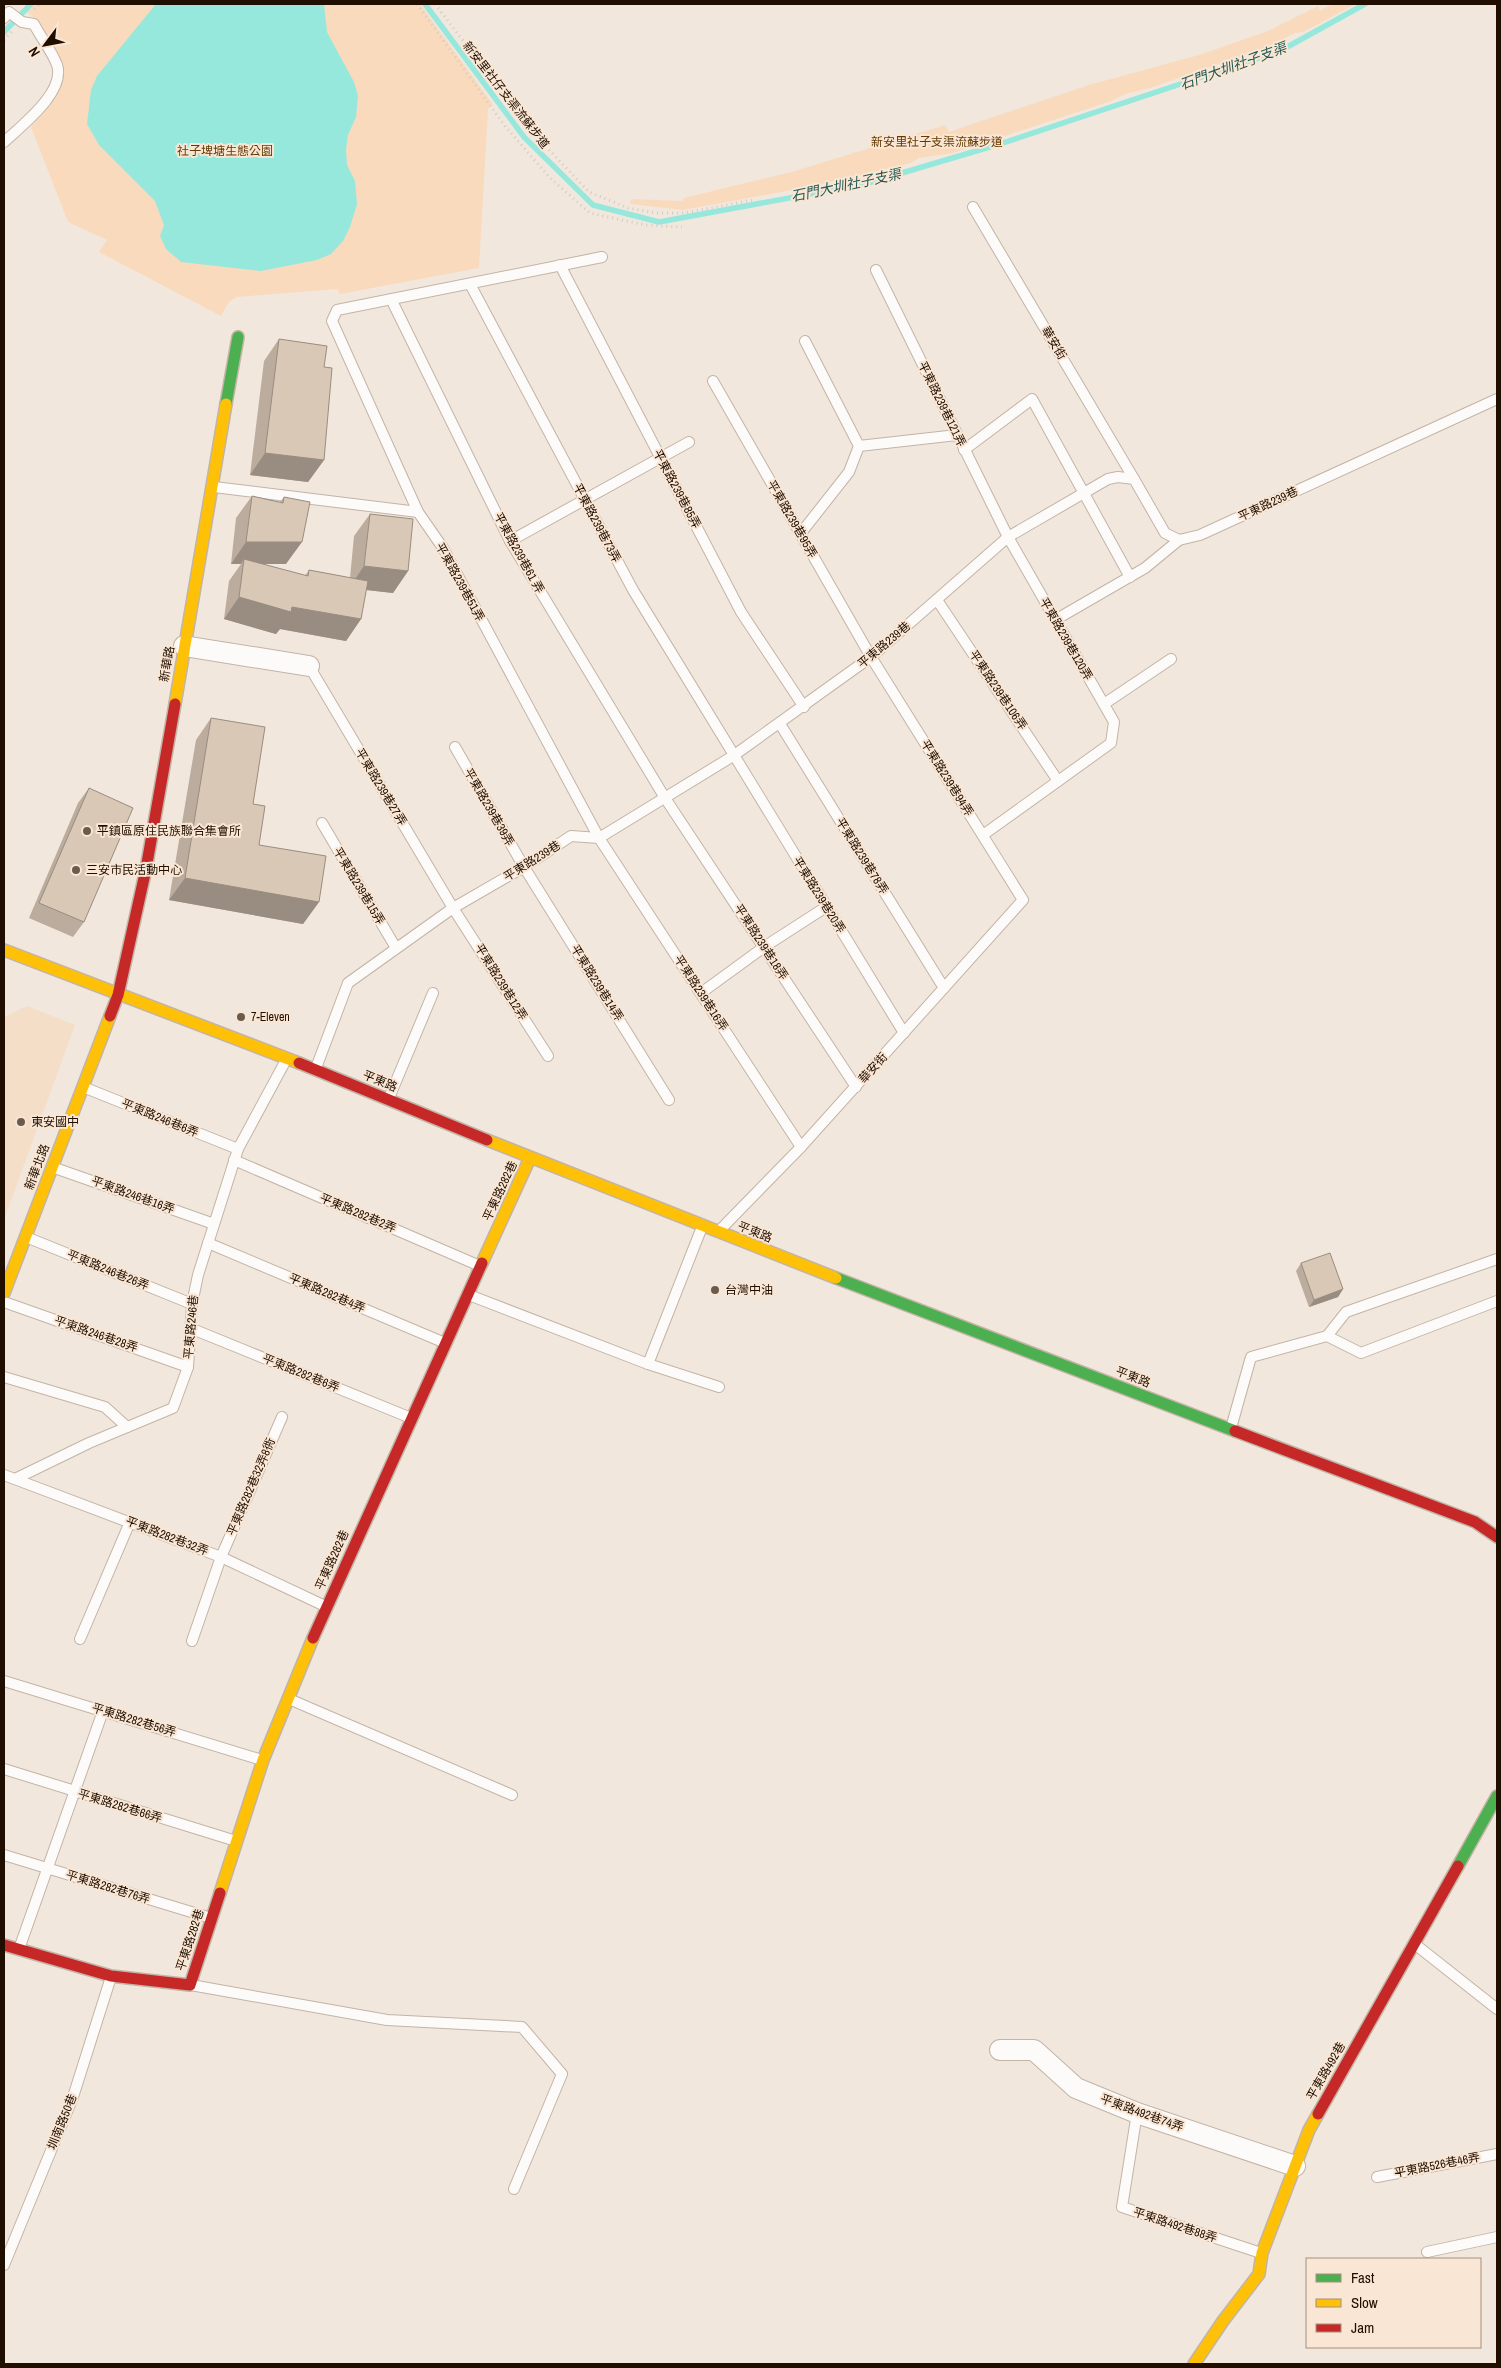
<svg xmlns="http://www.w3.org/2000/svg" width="1501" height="2368" viewBox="0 0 1501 2368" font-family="'Archivo Narrow','Noto Sans TC',sans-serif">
  <rect width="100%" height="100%" fill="#f2e7dc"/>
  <polygon fill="#f5dec8" points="27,1006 75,1025 4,1220 4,1017"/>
  <g fill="#f9dabd">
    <path d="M 36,4 L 420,4 L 492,103 L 488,109 L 479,268 L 340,294 L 337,289 L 236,297 L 229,302 L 221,316 L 99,252 L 107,240 L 68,222 L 31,127 C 47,109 65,92 63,65 L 40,22 L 27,12 Z"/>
    <polygon points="1332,4 1356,4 1303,32 1295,33 1267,47 1153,87 1125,94 1111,101 953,153 919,158 911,163 813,186 683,210 630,204 631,199 682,201 684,198 795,171 945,125 949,132 1089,85 1199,55 1268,31 1318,6 1320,11"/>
  </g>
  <polygon fill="#96e8dc" points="156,4 324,4 327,32 354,82 358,96 356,117 348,135 346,149 347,165 355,181 357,204 350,227 343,241 331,254 317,260 261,271 181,262 166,249 160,236 164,225 155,201 99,145 87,124 91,90 97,76"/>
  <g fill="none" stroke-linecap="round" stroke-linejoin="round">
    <g stroke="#96e8dc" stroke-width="5.5">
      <polyline points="425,4 524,137 593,205 659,222 865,184 1003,143 1280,51 1365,4"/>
      <polyline points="4,32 31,4"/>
    </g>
    <g stroke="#c2b4a6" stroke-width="12">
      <g id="lane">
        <path d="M 4,18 L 9,12 L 22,22 L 34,24 C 41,38 52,51 57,65 C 66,92 21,126 4,142"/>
        <polyline points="973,207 1134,479"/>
        <polyline points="602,257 337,310 332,321 418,512 443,548 599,838 801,1147"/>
        <polyline points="560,265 741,612 804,707"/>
        <polyline points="876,270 1008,537 1114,722 1111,743 983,835"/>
        <polyline points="470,284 633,590 904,1033"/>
        <polyline points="391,299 510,541 665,798 856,1087"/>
        <polyline points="713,381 871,657 1023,900 801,1147 719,1231"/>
        <polyline points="859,446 957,435"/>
        <polyline points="964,450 1032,399 1130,577"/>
        <polyline points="214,487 418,512"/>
        <polyline points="801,533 849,472 859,446 805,341"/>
        <polyline points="510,541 689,442"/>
        <polyline points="937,600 1058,781"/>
        <polyline points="1055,620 1145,568 1179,540"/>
        <polyline points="309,666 453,908 548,1056"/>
        <polyline points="1104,704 1171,659"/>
        <polyline points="780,724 944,988"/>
        <polyline points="455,747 524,867 669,1100"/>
        <polyline points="322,823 396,948"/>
        <polyline points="701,993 764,947 826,907"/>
        <polyline points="316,1068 348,983 453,908 524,867 571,836 599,838 733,756 871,657 1008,537 1108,479 1118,477 1134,479 1165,533 1179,540 1200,535 1497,399"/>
        <polyline points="83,1087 238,1149"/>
        <polyline points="389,1098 433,993"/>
        <polyline points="234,1160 480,1266"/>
        <polyline points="52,1167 214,1224"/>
        <polyline points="26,1237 192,1304"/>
        <polyline points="208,1243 445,1343"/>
        <polyline points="469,1295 648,1364 719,1387"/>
        <polyline points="4,1302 188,1367"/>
        <polyline points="190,1328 411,1418"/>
        <polyline points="1327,1336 1361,1353 1497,1301"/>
        <polyline points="648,1364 702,1227"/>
        <polyline points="4,1377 105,1407 127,1427"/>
        <polyline points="1231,1428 1251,1357 1327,1336 1346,1312 1497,1259"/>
        <polyline points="4,1475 221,1557 325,1606"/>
        <polyline points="15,1479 89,1443 173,1408 188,1367 192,1304 198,1275 238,1149 286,1060"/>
        <polyline points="80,1639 130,1522"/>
        <polyline points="192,1641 221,1557 282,1417"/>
        <polyline points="4,1681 262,1760"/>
        <polyline points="289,1699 512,1795"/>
        <polyline points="4,1769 236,1841"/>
        <polyline points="4,1855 211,1918"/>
        <polyline points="1416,1945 1497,2009"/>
        <polyline points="19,1949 103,1711"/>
        <polyline points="191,1985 387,2020 522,2027 562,2074 514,2189"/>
        <polyline points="1137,2113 1122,2207 1261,2253"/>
        <polyline points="1377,2177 1497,2154"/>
        <polyline points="1427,2252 1497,2237"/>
        <polyline points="4,2265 73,2097 111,1977"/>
      </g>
    </g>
    <g stroke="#c2b4a6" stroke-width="22">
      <g id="street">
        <polyline points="184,646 309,666"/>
        <polyline points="1000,2050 1034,2050 1076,2088 1137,2113 1295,2166"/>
      </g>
    </g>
    <g stroke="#c2b4a6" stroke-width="14">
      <g id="fast">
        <polyline points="226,404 238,337"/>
        <polyline points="836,1278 1235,1431"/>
        <polyline points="1458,1866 1497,1796"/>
      </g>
    </g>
    <g stroke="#c2b4a6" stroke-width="14">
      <g id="slow">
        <polyline points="175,704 226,404"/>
        <polyline points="4,950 299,1063"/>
        <polyline points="487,1140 836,1278"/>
        <polyline points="482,1263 530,1158"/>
        <polyline points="4,1293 110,1016"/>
        <polyline points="220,1893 263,1760 313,1638"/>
        <polyline points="1194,2364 1223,2321 1259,2274 1262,2253 1309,2130 1318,2114"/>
      </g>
    </g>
    <g stroke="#c2b4a6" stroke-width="14">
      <g id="jam">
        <polyline points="110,1016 118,995 146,869 175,704"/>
        <polyline points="299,1063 487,1140"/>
        <polyline points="1235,1431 1475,1522 1497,1537"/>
        <polyline points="313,1638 482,1263"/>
        <polyline points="4,1945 111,1976 190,1985 220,1893"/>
        <polyline points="1318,2114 1458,1866"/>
      </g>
    </g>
    <g stroke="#d0cbc7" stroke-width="3" stroke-dasharray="1 4" stroke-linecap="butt">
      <polyline points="417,4 505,126 550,178 590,213 645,225 682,227"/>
      <polyline points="435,4 535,135 589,192 628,208 657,213 684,213 753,200"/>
      <polyline points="34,9 40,4"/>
      <polyline points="4,40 12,31"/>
    </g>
    <use href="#lane" stroke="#fdfbfa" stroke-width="10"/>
    <use href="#street" stroke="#fdfbfa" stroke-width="20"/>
    <use href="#fast" stroke="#4caf50" stroke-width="11"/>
    <use href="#slow" stroke="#ffc107" stroke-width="11"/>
    <use href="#jam" stroke="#c62828" stroke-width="11"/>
  </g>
  <g fill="#bbac9d">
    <polygon points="279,339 324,367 324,460 308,482 250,475 264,361"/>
    <polygon points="252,496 280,502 284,497 286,564 263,564 305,576 309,570 350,578 354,536 370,514 408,571 393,593 366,590 361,619 346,641 280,629 276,634 224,619 229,581 241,564 231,564 236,518"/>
    <polygon points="211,718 253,804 259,845 319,902 303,924 169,900 196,740"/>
    <polygon points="89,788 84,922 73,937 29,918 78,803"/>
    <polygon points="1301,1263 1343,1289 1338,1297 1309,1307 1296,1271"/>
  </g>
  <g fill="#998c80">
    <polygon points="265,453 324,460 308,482 250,475"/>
    <polygon points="246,542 302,542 286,564 243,564 244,559 241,564 231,564"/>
    <polygon points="364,566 408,571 393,593 349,588"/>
    <polygon points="239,597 292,607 361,619 346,641 280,629 276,634 224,619"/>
    <polygon points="185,878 319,902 303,924 169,900"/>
    <polygon points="1343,1289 1338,1297 1309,1307 1314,1300"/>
  </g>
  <g fill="#dac8b7" stroke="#998c80">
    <polygon points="279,339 327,346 324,367 332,368 324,460 265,453"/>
    <polygon points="252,496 283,503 284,497 310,502 302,542 246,542"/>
    <polygon points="370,514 413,519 408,571 364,566"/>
    <polygon points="244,559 308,576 309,570 368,581 361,619 292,607 291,612 239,597"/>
    <polygon points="211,718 265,727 253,804 265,806 259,845 326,856 319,902 185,878"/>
    <polygon points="89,788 133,808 84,922 39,903"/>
    <polygon points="1330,1253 1343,1289 1314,1300 1301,1263"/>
  </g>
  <g fill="#6a5b4d" stroke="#fae6d4" stroke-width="2">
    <circle cx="87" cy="831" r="5"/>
    <circle cx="76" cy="870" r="5"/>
    <circle cx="241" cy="1017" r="5"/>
    <circle cx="21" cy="1122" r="5"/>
    <circle cx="715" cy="1290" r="5"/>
  </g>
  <g text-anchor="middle" stroke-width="4" stroke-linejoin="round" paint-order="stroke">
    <g font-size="12" fill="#200f00" stroke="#fae6d4">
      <text transform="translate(506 95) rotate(52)" y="4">新安里社仔支渠流蘇步道</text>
      <text transform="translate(1054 343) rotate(59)" y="4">華安街</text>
      <text transform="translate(942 404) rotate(64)" y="4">平東路239巷121弄</text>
      <text transform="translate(677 489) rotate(62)" y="4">平東路239巷85弄</text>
      <text transform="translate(1268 504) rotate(-25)" y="4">平東路239巷</text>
      <text transform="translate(792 519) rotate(60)" y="4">平東路239巷95弄</text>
      <text transform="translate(597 523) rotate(62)" y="4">平東路239巷73弄</text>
      <text transform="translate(519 553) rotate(61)" y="4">平東路239巷61 弄</text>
      <text transform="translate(460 582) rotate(61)" y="4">平東路239巷51弄</text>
      <text transform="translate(1066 639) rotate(60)" y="4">平東路239巷120弄</text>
      <text transform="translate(884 645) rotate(-40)" y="4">平東路239巷</text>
      <text transform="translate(167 664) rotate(-80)" y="4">新華路</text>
      <text transform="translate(998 690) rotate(56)" y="4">平東路239巷106弄</text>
      <text transform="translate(947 778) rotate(58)" y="4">平東路239巷94弄</text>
      <text transform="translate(381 787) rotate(59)" y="4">平東路239巷27弄</text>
      <text transform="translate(489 807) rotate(60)" y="4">平東路239巷39弄</text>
      <text transform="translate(862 856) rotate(58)" y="4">平東路239巷78弄</text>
      <text transform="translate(532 861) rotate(-32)" y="4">平東路239巷</text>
      <text transform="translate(359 886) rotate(59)" y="4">平東路239巷15弄</text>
      <text transform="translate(819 895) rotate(58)" y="4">平東路239巷20弄</text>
      <text transform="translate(761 942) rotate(57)" y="4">平東路239巷18弄</text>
      <text transform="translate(501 982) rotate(58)" y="4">平東路239巷12弄</text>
      <text transform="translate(597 983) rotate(58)" y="4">平東路239巷14弄</text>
      <text transform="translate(701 993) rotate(57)" y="4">平東路239巷16弄</text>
      <text transform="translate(873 1068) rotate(-48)" y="4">華安街</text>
      <text transform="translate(380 1081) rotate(23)" y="4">平東路</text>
      <text transform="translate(160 1118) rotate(22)" y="4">平東路246巷6弄</text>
      <text transform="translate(37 1167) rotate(-69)" y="4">新華北路</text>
      <text transform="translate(500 1191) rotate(-65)" y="4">平東路282巷</text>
      <text transform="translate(133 1195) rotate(20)" y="4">平東路246巷16弄</text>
      <text transform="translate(358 1213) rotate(23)" y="4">平東路282巷2弄</text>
      <text transform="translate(755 1232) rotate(22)" y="4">平東路</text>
      <text transform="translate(108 1270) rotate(22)" y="4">平東路246巷26弄</text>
      <text transform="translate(327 1293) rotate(23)" y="4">平東路282巷4弄</text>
      <text transform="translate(191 1327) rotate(-85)" y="4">平東路246巷</text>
      <text transform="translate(96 1334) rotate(19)" y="4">平東路246巷28弄</text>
      <text transform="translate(301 1373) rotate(22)" y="4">平東路282巷6弄</text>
      <text transform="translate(1133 1377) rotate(21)" y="4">平東路</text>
      <text transform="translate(251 1487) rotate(-67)" y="4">平東路282巷32弄8衖</text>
      <text transform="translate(167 1536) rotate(21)" y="4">平東路282巷32弄</text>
      <text transform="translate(332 1560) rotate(-66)" y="4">平東路282巷</text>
      <text transform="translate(134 1720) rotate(17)" y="4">平東路282巷56弄</text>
      <text transform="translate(120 1806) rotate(17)" y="4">平東路282巷66弄</text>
      <text transform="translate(108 1887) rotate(17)" y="4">平東路282巷76弄</text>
      <text transform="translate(190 1940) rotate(-72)" y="4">平東路282巷</text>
      <text transform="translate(1326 2071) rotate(-60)" y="4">平東路492巷</text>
      <text transform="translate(1142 2113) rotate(20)" y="4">平東路492巷74弄</text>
      <text transform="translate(62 2122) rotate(-68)" y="4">圳南路50巷</text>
      <text transform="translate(1437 2165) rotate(-11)" y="4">平東路526巷46弄</text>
      <text transform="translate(1175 2225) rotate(18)" y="4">平東路492巷88弄</text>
    </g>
    <g font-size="12" fill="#633a02" stroke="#fae6d4">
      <text x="937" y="146">新安里社子支渠流蘇步道</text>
      <text x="225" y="155">社子埤塘生態公園</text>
    </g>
    <g font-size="12" fill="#200f00" stroke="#fae6d4" text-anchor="start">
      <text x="97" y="835">平鎮區原住民族聯合集會所</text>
      <text x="86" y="874">三安市民活動中心</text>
      <text x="251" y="1021">7-Eleven</text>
      <text x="31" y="1126">東安國中</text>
      <text x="725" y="1294">台灣中油</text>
    </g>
    <g font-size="14" font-style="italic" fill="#235852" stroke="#fae6d4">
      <text transform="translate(1233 66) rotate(-20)" y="5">石門大圳社子支渠</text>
      <text transform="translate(846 185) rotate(-12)" y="5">石門大圳社子支渠</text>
    </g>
  </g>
  <rect width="1501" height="2368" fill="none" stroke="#200f00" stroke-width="10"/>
  <rect x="1306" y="2258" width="175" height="90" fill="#fae6d4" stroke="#a3907f"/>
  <rect x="1316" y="2274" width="25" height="8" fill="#4caf50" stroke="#a3907f"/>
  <text x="1351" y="2283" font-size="15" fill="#200f00">Fast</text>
  <rect x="1316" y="2299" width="25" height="8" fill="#ffc107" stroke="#a3907f"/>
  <text x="1351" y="2308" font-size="15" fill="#200f00">Slow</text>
  <rect x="1316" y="2324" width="25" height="8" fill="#c62828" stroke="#a3907f"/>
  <text x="1351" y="2333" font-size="15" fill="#200f00">Jam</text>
  <g transform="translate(45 45) rotate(238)" stroke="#fae6d4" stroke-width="4" paint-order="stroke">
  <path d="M0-4L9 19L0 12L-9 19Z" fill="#200f00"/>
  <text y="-8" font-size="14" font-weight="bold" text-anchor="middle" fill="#200f00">N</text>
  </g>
</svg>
